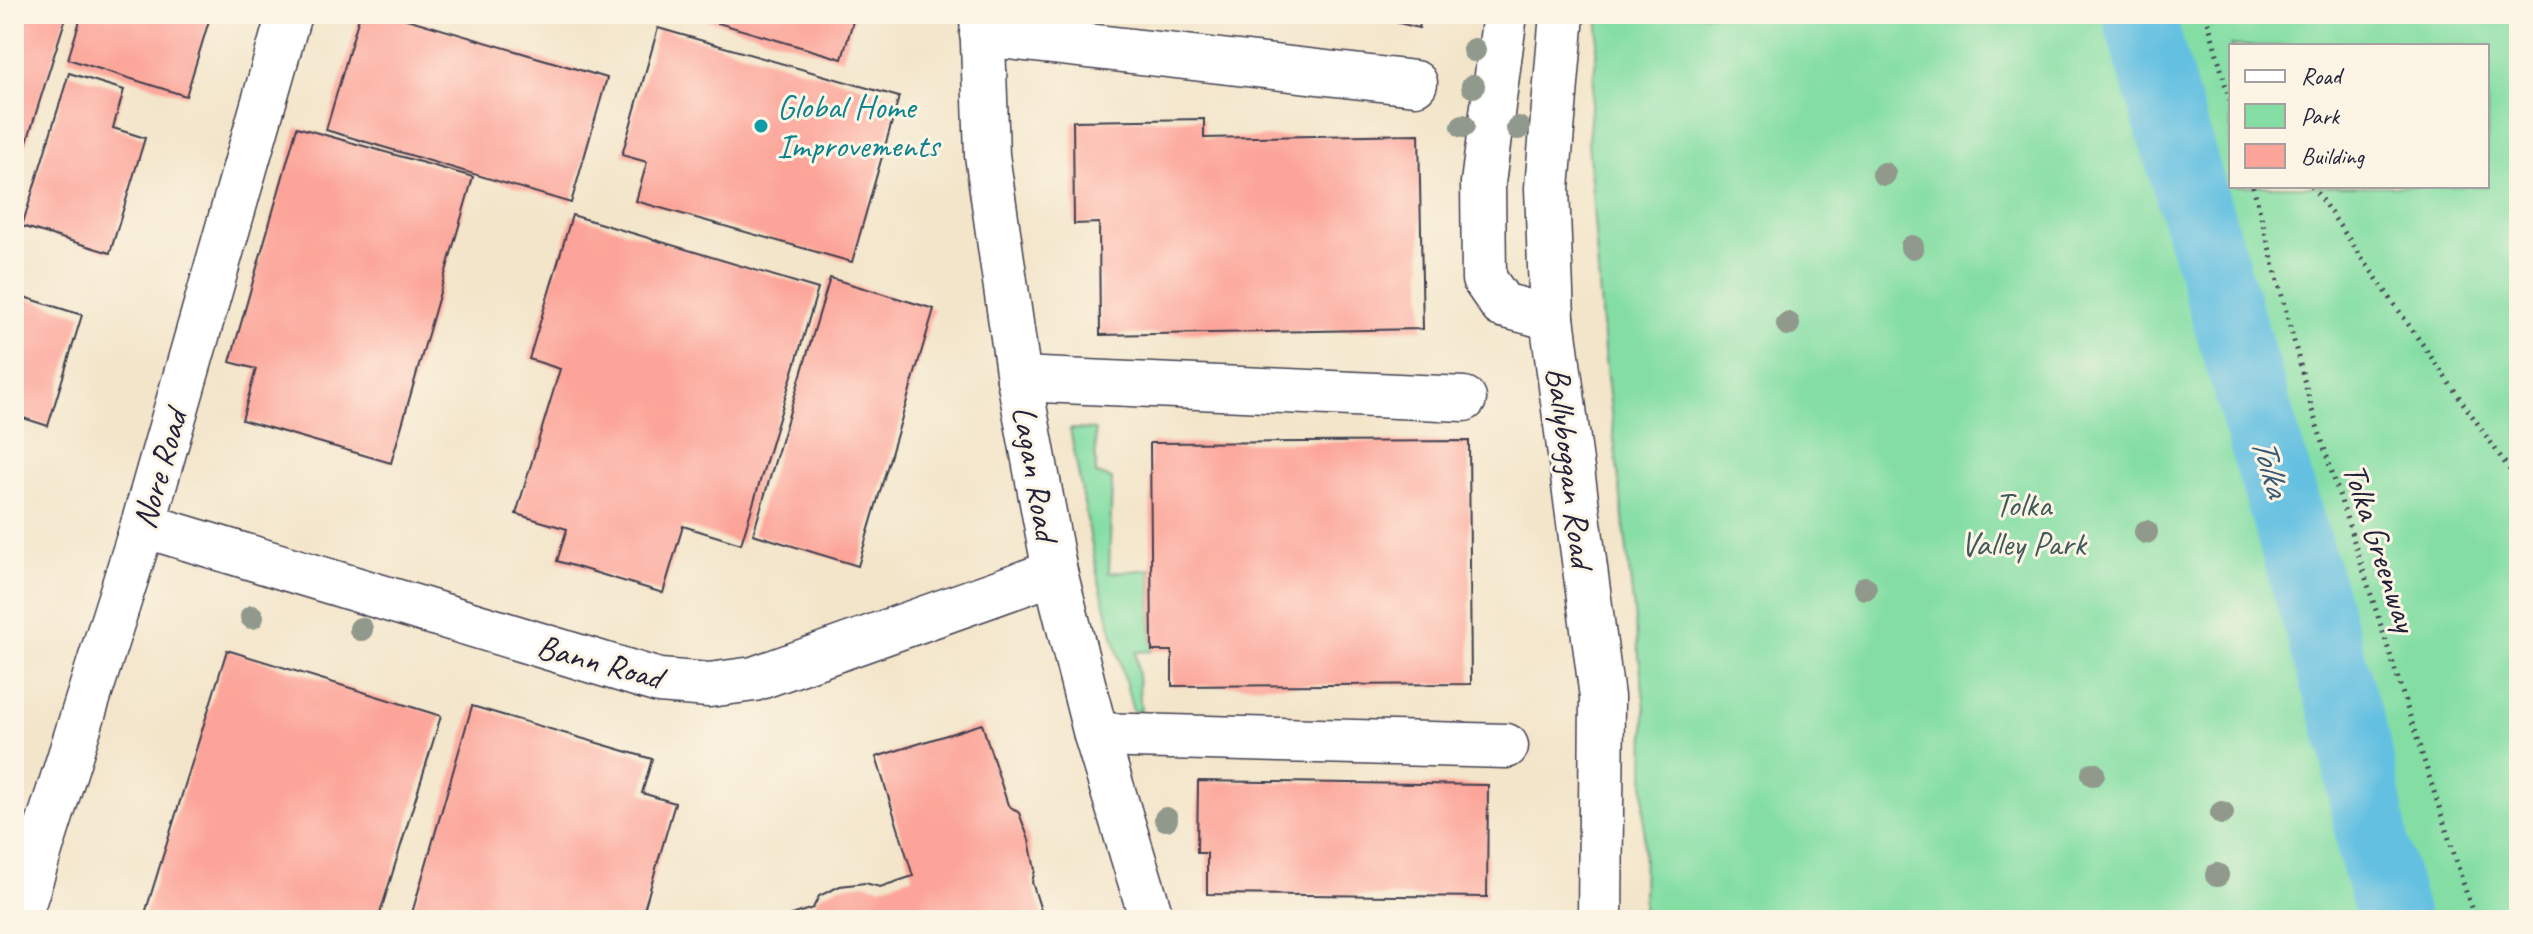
<svg xmlns="http://www.w3.org/2000/svg" width="2533" height="934" viewBox="0 0 2533 934" font-family="Caveat,sans-serif">
  <rect width="100%" height="100%" fill="#fcf5e5"/>
  <filter id="ink" filterUnits="userSpaceOnUse"><feTurbulence type="fractalNoise" baseFrequency=".0125" numOctaves="2"/><feDisplacementMap in="SourceGraphic" scale="16" xChannelSelector="R" yChannelSelector="G"/><feConvolveMatrix kernelMatrix="1 2 1 2 8 2 1 2 1" color-interpolation-filters="sRGB"/></filter>
  <filter id="wash" filterUnits="userSpaceOnUse"><feTurbulence type="fractalNoise" baseFrequency=".006" numOctaves="4" result="noise"/><feDisplacementMap in="SourceGraphic" scale="32" xChannelSelector="R" yChannelSelector="G"/><feGaussianBlur stdDeviation="1.8" result="paint"/><feColorMatrix in="noise" values="0 0 0 0 0 0 0 0 0 0 0 0 0 0 0 0 0 1.4 0 .05"/><feComposite in="paint" operator="in"/></filter>
  <g filter="url(#wash)">
    <rect width="100%" height="100%" fill="#f3e5ca"/>
    <g fill="#84dea4" stroke="#538070" stroke-width="2" fill-rule="evenodd">
      <path d="M 1600,14 L 2519,14 L 2519,920 L 1643,920 L 1645,708 L 1604,351 L 1588,141 ZM 2231,46 L 2487,46 L 2487,186 L 2231,186 Z"/>
      <polygon points="1070,429 1095,430 1096,474 1112,479 1109,573 1151,569 1152,651 1136,652 1141,711 1133,711 1098,578"/>
    </g>
    <g fill="none" stroke-linecap="round" stroke-linejoin="round">
      <polyline stroke="#63c0e1" stroke-width="72" points="2138,14 2355,745 2374,850 2394,920"/>
    </g>
    <g id="blocks">
      <g fill="#fca499">
        <polygon points="14,14 67,14 15,180 14,179"/>
        <polygon points="82,14 211,14 186,96 68,59"/>
        <polygon points="360,14 390,14 607,78 571,203 326,130"/>
        <polygon points="687,14 855,14 842,59"/>
        <polygon points="1363,14 1422,14 1419,28"/>
        <polygon points="658,28 899,97 852,262 636,201 647,162 622,155"/>
        <polygon points="69,73 124,90 113,128 145,138 110,253 22,226"/>
        <polygon points="1204,119 1204,138 1419,134 1423,329 1100,335 1099,223 1074,224 1073,121"/>
        <polygon points="297,127 473,177 391,463 242,420 256,369 230,362"/>
        <polygon points="572,215 818,289 741,544 683,526 663,593 557,561 567,529 516,514 560,369 529,359"/>
        <polygon points="830,278 934,309 858,566 753,534"/>
        <polygon points="14,294 82,315 48,426 14,415"/>
        <polygon points="1469,441 1471,684 1172,686 1172,651 1152,651 1150,443"/>
        <polygon points="227,650 441,716 378,920 143,920"/>
        <polygon points="472,706 652,759 642,793 675,803 641,920 410,920"/>
        <polygon points="982,724 1008,805 1019,813 1029,840 1035,870 1032,882 1044,920 776,920 813,908 819,896 840,886 865,883 880,887 913,876 876,757"/>
        <polygon points="1198,781 1488,785 1487,897 1207,894 1207,853 1197,853"/>
      </g>
    </g>
  </g>
  <g filter="url(#ink)">
    <use href="#blocks" fill-opacity="0" stroke="#413f50" stroke-width="2"/>
    <g fill="none" stroke-linecap="round" stroke-linejoin="round">
      <g stroke="#413f50" stroke-width="47">
        <g id="minor">
          <polyline points="982,14 987,155 1019,379 1055,572 1096,735 1152,920"/>
          <polyline points="1505,14 1483,183 1484,279 1502,305 1552,318"/>
          <polyline points="1562,14 1547,188 1552,318 1602,697 1600,920"/>
          <polyline points="982,34 1415,83"/>
          <polyline points="1019,379 1464,399"/>
          <polyline points="143,525 659,681 709,685 754,679 1055,572"/>
          <polyline points="1096,735 1506,746"/>
          <polyline points="18,920 143,525 289,14"/>
        </g>
      </g>
      <g stroke="#413f50" stroke-width="5" stroke-dasharray="2 6" stroke-linecap="butt">
        <polyline points="2206,14 2231,105"/>
        <polyline points="2253,186 2312,410 2475,920"/>
        <polyline points="2312,186 2519,483"/>
      </g>
      <use href="#minor" stroke="#fff" stroke-width="44"/>
    </g>
    <g fill="#90998c">
      <circle cx="1474" cy="50" r="12"/>
      <circle cx="1473" cy="86" r="12"/>
      <circle cx="1463" cy="126" r="12"/>
      <circle cx="1518" cy="128" r="12"/>
      <circle cx="1884" cy="174" r="12"/>
      <circle cx="1912" cy="247" r="12"/>
      <circle cx="1788" cy="324" r="12"/>
      <circle cx="2146" cy="532" r="12"/>
      <circle cx="1865" cy="588" r="12"/>
      <circle cx="252" cy="617" r="12"/>
      <circle cx="361" cy="629" r="12"/>
      <circle cx="2093" cy="774" r="12"/>
      <circle cx="2222" cy="813" r="12"/>
      <circle cx="1166" cy="819" r="12"/>
      <circle cx="2217" cy="875" r="12"/>
    </g>
  </g>
  <circle fill="#0f9aa8" stroke="#fcf5e5" stroke-width="3" cx="761" cy="126" r="8"/>
  <g text-anchor="middle" stroke-width="6" stroke-linejoin="round" paint-order="stroke">
    <g font-size="34" fill="#0d838f" stroke="#fcf5e5" text-anchor="start">
      <text x="777" y="118">Global Home<tspan x="777" dy="39">Improvements</tspan></text>
    </g>
    <g font-size="34" fill="#22223b" stroke="#fcf5e5">
      <text transform="translate(1571 467) rotate(83)" y="12">Ballyboggan Road</text>
      <text transform="translate(159 469) rotate(-74)" y="12">Nore Road</text>
      <text transform="translate(1036 473) rotate(80)" y="12">Lagan Road</text>
      <text transform="translate(2381 547) rotate(72)" y="12">Tolka Greenway</text>
      <text transform="translate(600 661) rotate(15)" y="12">Bann Road</text>
    </g>
    <g font-size="34" fill="#3f5a5a" stroke="#fcf5e5">
      <text x="2023" y="516">Tolka<tspan x="2023" dy="39">Valley Park</tspan></text>
    </g>
    <g font-size="36" font-style="italic" fill="#395975" stroke="#fcf5e5">
      <text transform="translate(2272 466) rotate(74)" y="13">Tolka</text>
    </g>
  </g>
  <rect width="2533" height="934" fill="none" stroke="#fcf5e5" stroke-width="48"/>
  <rect x="2229" y="44" width="260" height="144" fill="#fcf5e5" stroke="#a5a1a1" stroke-width="2"/>
  <rect x="2245" y="70" width="40" height="12" fill="#ffffff" stroke="#a5a1a1" stroke-width="2"/>
  <text x="2301" y="84" font-size="24" fill="#22223b">Road</text>
  <rect x="2245" y="104" width="40" height="24" fill="#84dea4" stroke="#a5a1a1" stroke-width="2"/>
  <text x="2301" y="124" font-size="24" fill="#22223b">Park</text>
  <rect x="2245" y="144" width="40" height="24" fill="#fca499" stroke="#a5a1a1" stroke-width="2"/>
  <text x="2301" y="164" font-size="24" fill="#22223b">Building</text>
</svg>
